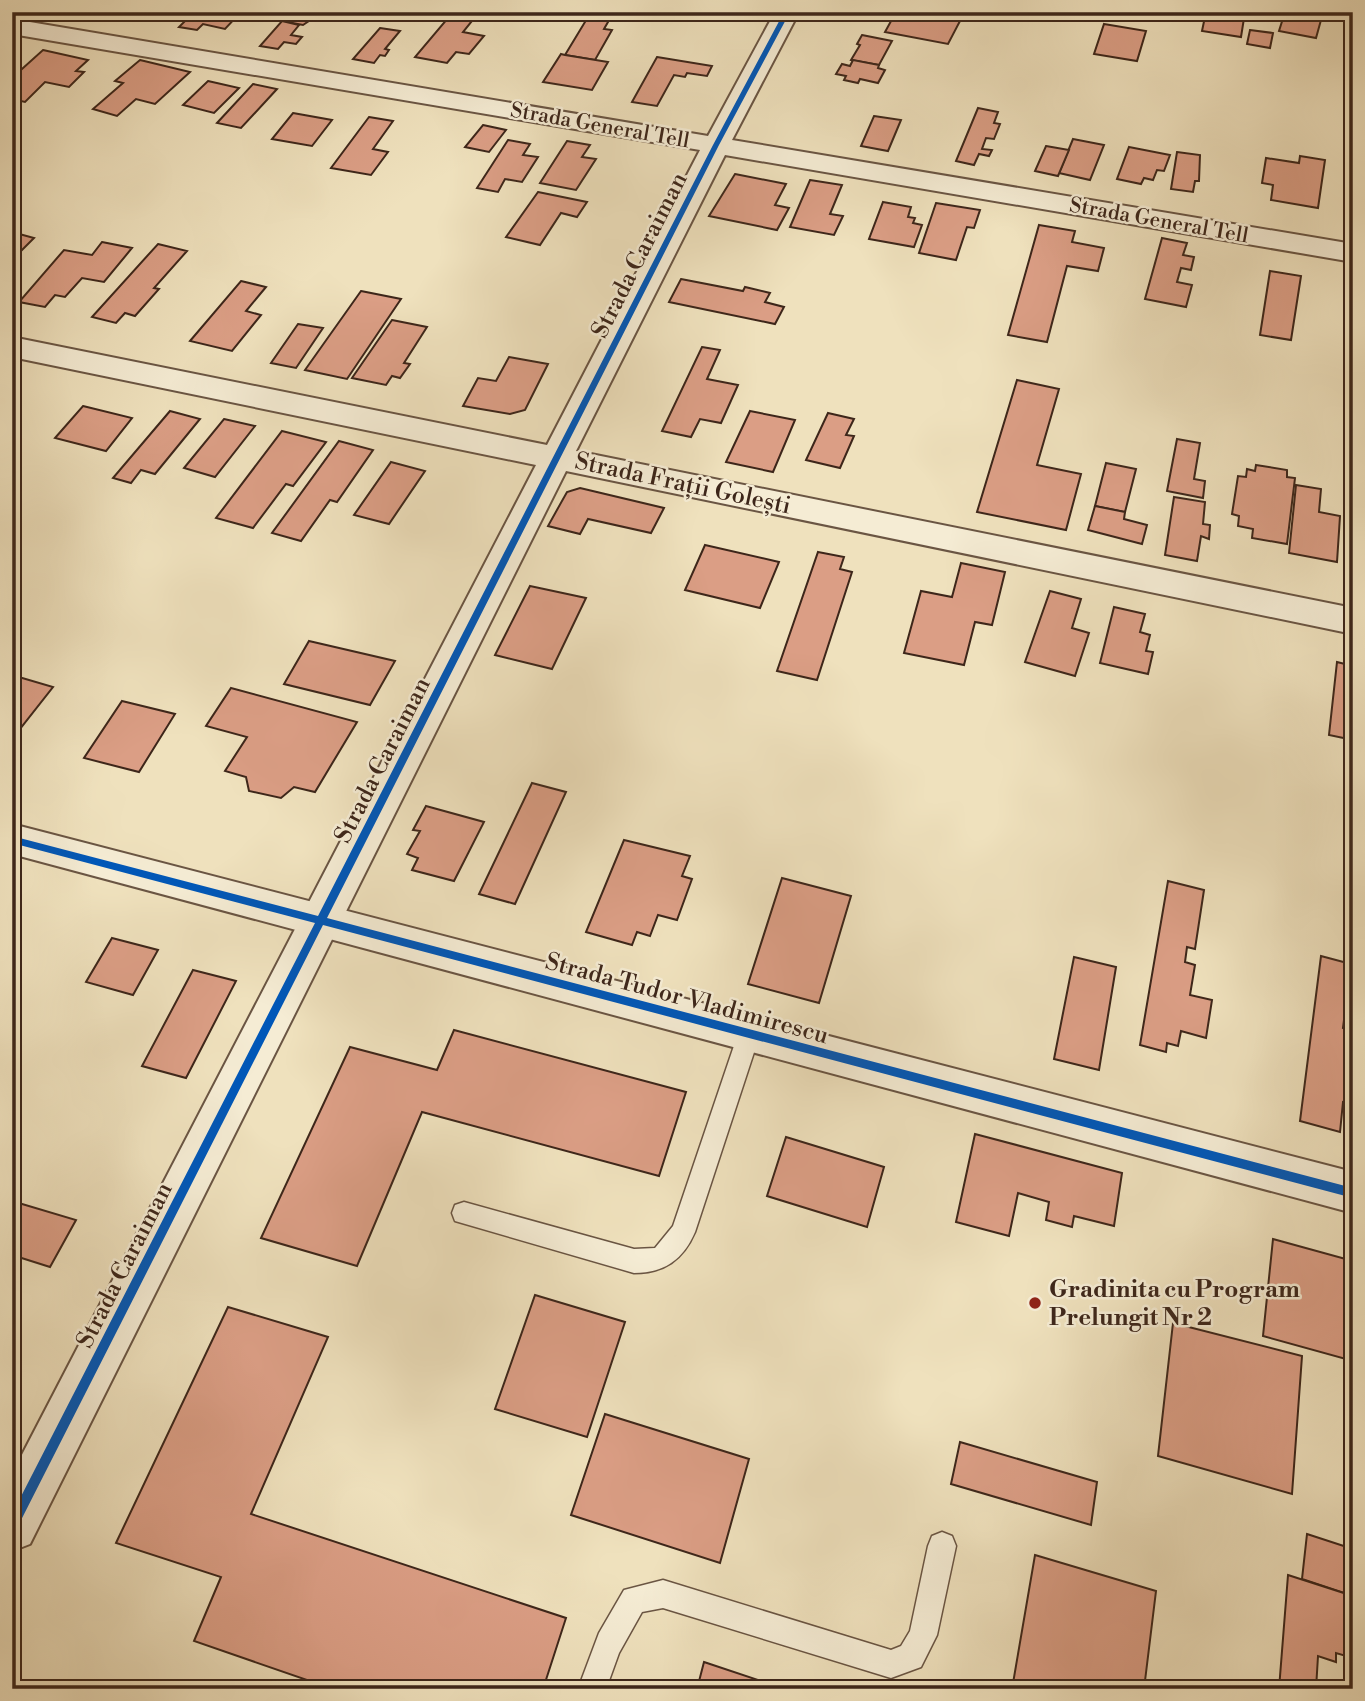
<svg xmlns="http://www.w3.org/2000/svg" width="1365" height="1701" viewBox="0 0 1365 1701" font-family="'Libre Bodoni',serif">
  <rect width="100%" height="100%" fill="#efe1bd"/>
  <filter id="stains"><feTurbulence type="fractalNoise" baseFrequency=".00286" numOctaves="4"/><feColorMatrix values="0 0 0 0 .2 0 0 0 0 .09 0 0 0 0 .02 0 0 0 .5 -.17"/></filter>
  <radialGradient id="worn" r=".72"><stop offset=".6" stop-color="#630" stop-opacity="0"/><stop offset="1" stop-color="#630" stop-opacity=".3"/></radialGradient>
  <g fill="#db9e85" stroke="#3d261a" stroke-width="2">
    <polygon points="194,12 241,12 225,29 203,24 197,30 179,27"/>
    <polygon points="290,12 318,12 324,14 318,20 312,19 303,25 282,21"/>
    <polygon points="453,12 476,16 463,32 484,36 469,54 456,52 447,63 415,57"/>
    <polygon points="591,12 612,15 604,29 612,30 595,60 565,55"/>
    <polygon points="896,12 912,12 960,21 948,44 885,32"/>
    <polygon points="1011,12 1044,12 1042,18"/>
    <polygon points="1206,12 1245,12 1241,37 1202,31"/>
    <polygon points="1285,12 1316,12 1314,18 1321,20 1316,38 1279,31"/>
    <polygon points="282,21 299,25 291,35 302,37 296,44 284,42 278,49 260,46"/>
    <polygon points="1104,24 1146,31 1137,61 1094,54"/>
    <polygon points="380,28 400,31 385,49 389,50 385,56 380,55 374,63 353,59"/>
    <polygon points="1250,30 1273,33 1270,48 1247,44"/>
    <polygon points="862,35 892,41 879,65 851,60 860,45 857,44"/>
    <polygon points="43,50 88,60 76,71 84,72 69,87 45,82 25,102 12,99 12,78"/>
    <polygon points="561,54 565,55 608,62 592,90 543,82"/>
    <polygon points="657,57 712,66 707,76 687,73 685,77 674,75 657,106 632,102"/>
    <polygon points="140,60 190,72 155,104 136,99 117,116 93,109 123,83 115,81"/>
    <polygon points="853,60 879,65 878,68 885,70 878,83 860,79 858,83 844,80 846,76 836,74 842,64 850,66"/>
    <polygon points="208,81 239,88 214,113 183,105"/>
    <polygon points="253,84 277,89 241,128 217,123"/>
    <polygon points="978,108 998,112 994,123 1000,124 994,139 986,138 982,149 992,150 989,156 979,154 974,165 956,161"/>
    <polygon points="293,113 332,120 312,146 272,139"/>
    <polygon points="874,116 901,120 888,151 861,146"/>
    <polygon points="369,117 393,121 373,149 388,152 371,175 331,168"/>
    <polygon points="483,125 506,130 489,152 465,147"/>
    <polygon points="1073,139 1104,145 1090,180 1059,173"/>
    <polygon points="508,140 530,144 523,155 538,157 522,182 505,179 498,192 477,188"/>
    <polygon points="567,141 590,145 582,157 596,159 576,190 540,183"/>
    <polygon points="1046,146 1069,150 1058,176 1035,171"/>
    <polygon points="1129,147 1170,155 1164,171 1157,170 1153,180 1144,178 1141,184 1117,179"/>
    <polygon points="1177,152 1200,155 1199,181 1195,181 1193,192 1171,189"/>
    <polygon points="1300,156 1325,160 1318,208 1271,200 1273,185 1262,183 1266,158 1299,163"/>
    <polygon points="735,174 786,184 775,205 789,208 777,230 709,216"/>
    <polygon points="810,180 842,185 830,214 843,216 834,235 790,227"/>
    <polygon points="538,192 587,202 577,217 561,213 540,245 506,237"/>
    <polygon points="883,202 911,207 908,217 915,218 913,223 922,225 914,247 869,239"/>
    <polygon points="936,203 980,210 974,228 967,227 956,260 919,253"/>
    <polygon points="1039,225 1075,231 1072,242 1104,248 1098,271 1067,266 1047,342 1008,335"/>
    <polygon points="12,232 34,238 12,260"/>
    <polygon points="1162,238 1187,243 1183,255 1194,257 1191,270 1181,268 1177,282 1192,285 1186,307 1145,299"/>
    <polygon points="102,242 132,248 104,282 82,278 65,297 55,295 45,307 19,302 64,250 92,255"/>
    <polygon points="158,244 187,251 154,288 159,289 135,316 125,313 116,323 92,317"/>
    <polygon points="1270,271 1301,276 1291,340 1260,335"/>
    <polygon points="681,279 743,291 745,287 770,293 765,302 784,307 775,324 669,302"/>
    <polygon points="241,281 266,287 246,311 261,315 232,351 190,341"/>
    <polygon points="361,291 401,299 347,379 305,370"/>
    <polygon points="392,320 427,327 404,363 410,364 400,378 392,376 386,385 352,378"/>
    <polygon points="298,324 323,328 296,368 271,363"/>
    <polygon points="702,347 720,350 707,379 738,385 721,423 700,419 691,437 662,431"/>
    <polygon points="509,357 548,364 525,410 510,414 463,406 478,378 496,381"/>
    <polygon points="1017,380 1059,389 1037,465 1081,474 1066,530 977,512"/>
    <polygon points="83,406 132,418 106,451 55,438"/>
    <polygon points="170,411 200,419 155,474 141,470 131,483 113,478"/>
    <polygon points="750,411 795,420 773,472 726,462"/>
    <polygon points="828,413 854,419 846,435 854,436 840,468 806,460"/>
    <polygon points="224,419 255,426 215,477 184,468"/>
    <polygon points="282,431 326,442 293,486 286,484 253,528 216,518"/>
    <polygon points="1177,439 1200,443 1194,479 1205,481 1203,498 1167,491"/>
    <polygon points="339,441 373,450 337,502 330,500 301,541 272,533"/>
    <polygon points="391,462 425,471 389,524 354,515"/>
    <polygon points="1106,463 1136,469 1125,512 1095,506"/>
    <polygon points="1256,465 1287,470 1287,477 1295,478 1287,544 1252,538 1253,529 1238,526 1239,516 1232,514 1238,476 1246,477 1247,469 1255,471"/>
    <polygon points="1296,485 1321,489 1319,512 1340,516 1337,562 1289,553"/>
    <polygon points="580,488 664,508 651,533 588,519 580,534 548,526 567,492"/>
    <polygon points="1174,497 1205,502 1203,524 1210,525 1209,539 1201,536 1197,561 1165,555"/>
    <polygon points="1095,506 1125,512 1124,519 1147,525 1142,544 1088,530"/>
    <polygon points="705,545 779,562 760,608 685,590"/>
    <polygon points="818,552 844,557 840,569 852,572 817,680 777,671"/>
    <polygon points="961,563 1005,572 992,625 975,622 964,665 904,653 921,591 952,597"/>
    <polygon points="530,586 586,598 552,669 495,655"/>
    <polygon points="1050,591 1081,599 1072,628 1089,633 1075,676 1025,662"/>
    <polygon points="1114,607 1145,614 1140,632 1150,635 1146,651 1153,652 1148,674 1100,663"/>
    <polygon points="309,641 395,661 370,705 284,684"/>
    <polygon points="1337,662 1353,666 1353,740 1329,735"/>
    <polygon points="12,675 53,687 12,739"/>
    <polygon points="231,688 357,722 315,792 294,787 281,798 249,791 246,777 225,771 247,737 206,726"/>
    <polygon points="122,701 175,714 139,772 84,758"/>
    <polygon points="532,783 566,792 515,904 479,894"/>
    <polygon points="426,806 484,822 454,881 412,870 418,858 407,854 420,831 413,830"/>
    <polygon points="624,840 690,856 682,876 692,879 677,920 658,915 650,936 637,932 632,945 586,932"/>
    <polygon points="782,878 851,896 819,1003 748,984"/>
    <polygon points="1168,881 1204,890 1195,949 1187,947 1185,962 1195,965 1190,995 1212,1000 1206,1038 1181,1031 1178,1046 1167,1043 1166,1052 1140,1045"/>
    <polygon points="112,938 158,950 133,995 86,982"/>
    <polygon points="1321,956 1351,964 1343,1028 1353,1030 1353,1105 1343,1102 1340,1132 1300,1121"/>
    <polygon points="1074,957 1116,967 1099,1070 1054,1059"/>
    <polygon points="193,970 236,981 186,1078 142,1066"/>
    <polygon points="454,1030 686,1092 659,1176 422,1112 357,1266 261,1238 350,1047 437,1070"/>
    <polygon points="975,1134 1122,1173 1114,1226 1074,1216 1072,1227 1046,1220 1049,1202 1018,1193 1009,1236 956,1222"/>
    <polygon points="786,1137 884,1167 867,1227 767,1196"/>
    <polygon points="12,1201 76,1220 50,1267 12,1255"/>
    <polygon points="1273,1239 1353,1261 1353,1361 1263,1336"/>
    <polygon points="535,1295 625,1322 587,1437 495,1409"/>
    <polygon points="228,1307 328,1337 251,1514 566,1618 543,1689 333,1689 194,1641 221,1577 116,1543"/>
    <polygon points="1173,1323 1302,1356 1292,1494 1158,1456"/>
    <polygon points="605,1414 749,1459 720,1563 571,1515"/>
    <polygon points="960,1442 1097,1482 1091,1525 951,1484"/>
    <polygon points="1307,1534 1353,1549 1353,1596 1302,1579"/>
    <polygon points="1035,1555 1156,1591 1144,1689 1012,1689"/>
    <polygon points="1288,1575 1353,1596 1353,1658 1336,1653 1336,1662 1318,1656 1316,1689 1279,1689"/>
    <polygon points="704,1662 785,1689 697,1689"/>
  </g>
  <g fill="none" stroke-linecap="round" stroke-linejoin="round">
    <g stroke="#6a5543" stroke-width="3">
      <g id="service">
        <path d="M 749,1024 L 757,1027 L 760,1034 L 695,1232 C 683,1260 664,1273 634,1273 L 455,1221 L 452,1213 L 455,1205 L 464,1202 L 634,1249 L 655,1248 L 673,1226 L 738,1034 L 741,1027 Z"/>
        <polygon points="942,1532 952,1536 956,1546 937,1635 921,1667 891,1678 663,1608 642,1612 619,1653 606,1689 578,1689 599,1633 624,1590 663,1580 891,1650 901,1646 910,1631 928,1546 932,1536"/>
      </g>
    </g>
    <g stroke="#6a5543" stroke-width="4">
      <polygon id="minor" points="775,12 799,12 732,140 1353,244 1353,262 725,155 576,451 1353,608 1353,634 566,471 30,1544 12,1551 12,1474 536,465 12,357 12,337 547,445 700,150 12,34 12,19 708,136"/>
    </g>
    <g stroke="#6a5543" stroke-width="4">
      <polygon id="tertiary" points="12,824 1353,1172 1353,1213 12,854"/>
    </g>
    <use href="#service" fill="#f5ecd4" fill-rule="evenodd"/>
    <use href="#minor" fill="#f5ecd4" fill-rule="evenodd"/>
    <use href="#tertiary" fill="#f5ecd4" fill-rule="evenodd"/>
    <g stroke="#f5ecd4" stroke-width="4">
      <polygon id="cycleway" points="784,12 790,12 719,145 327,918 1353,1188 1353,1198 323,925 16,1530 12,1532 12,1514 315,923 12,843 12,836 318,916 713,145"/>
    </g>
    <use href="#cycleway" fill="#0057b8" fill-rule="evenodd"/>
  </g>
  <circle fill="#8f2418" stroke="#f5ecd4" stroke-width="2.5" cx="1035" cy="1303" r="7"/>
  <g text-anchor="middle" stroke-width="5" stroke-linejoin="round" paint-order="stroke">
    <g font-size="21" fill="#3d261a" stroke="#f5ecd4">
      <text transform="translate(600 125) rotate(10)" y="7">Strada General Tell</text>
      <text transform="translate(1159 220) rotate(10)" y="7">Strada General Tell</text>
    </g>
    <g font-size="24" fill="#3d261a" stroke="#f5ecd4">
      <text transform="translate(639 255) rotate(-63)" y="8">Strada Caraiman</text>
      <text transform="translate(683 483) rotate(12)" y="8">Strada Frații Golești</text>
      <text transform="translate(382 760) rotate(-63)" y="8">Strada Caraiman</text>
      <text transform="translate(687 998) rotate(15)" y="8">Strada Tudor Vladimirescu</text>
      <text transform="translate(124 1265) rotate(-63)" y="8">Strada Caraiman</text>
    </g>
    <g font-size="24" font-weight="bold" fill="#3d261a" stroke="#f5ecd4" text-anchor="start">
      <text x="1049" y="1297">Gradinita cu Program<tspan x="1049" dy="28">Prelungit Nr 2</tspan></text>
    </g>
  </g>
  <rect width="1365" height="1701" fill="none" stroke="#efe1bd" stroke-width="42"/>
  <rect x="14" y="14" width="1337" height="1673" fill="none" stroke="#3d261a" stroke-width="3.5"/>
  <rect x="21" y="21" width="1323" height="1659" fill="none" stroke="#3d261a" stroke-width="2"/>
  <rect width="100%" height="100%" filter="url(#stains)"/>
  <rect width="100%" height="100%" fill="url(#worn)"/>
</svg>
